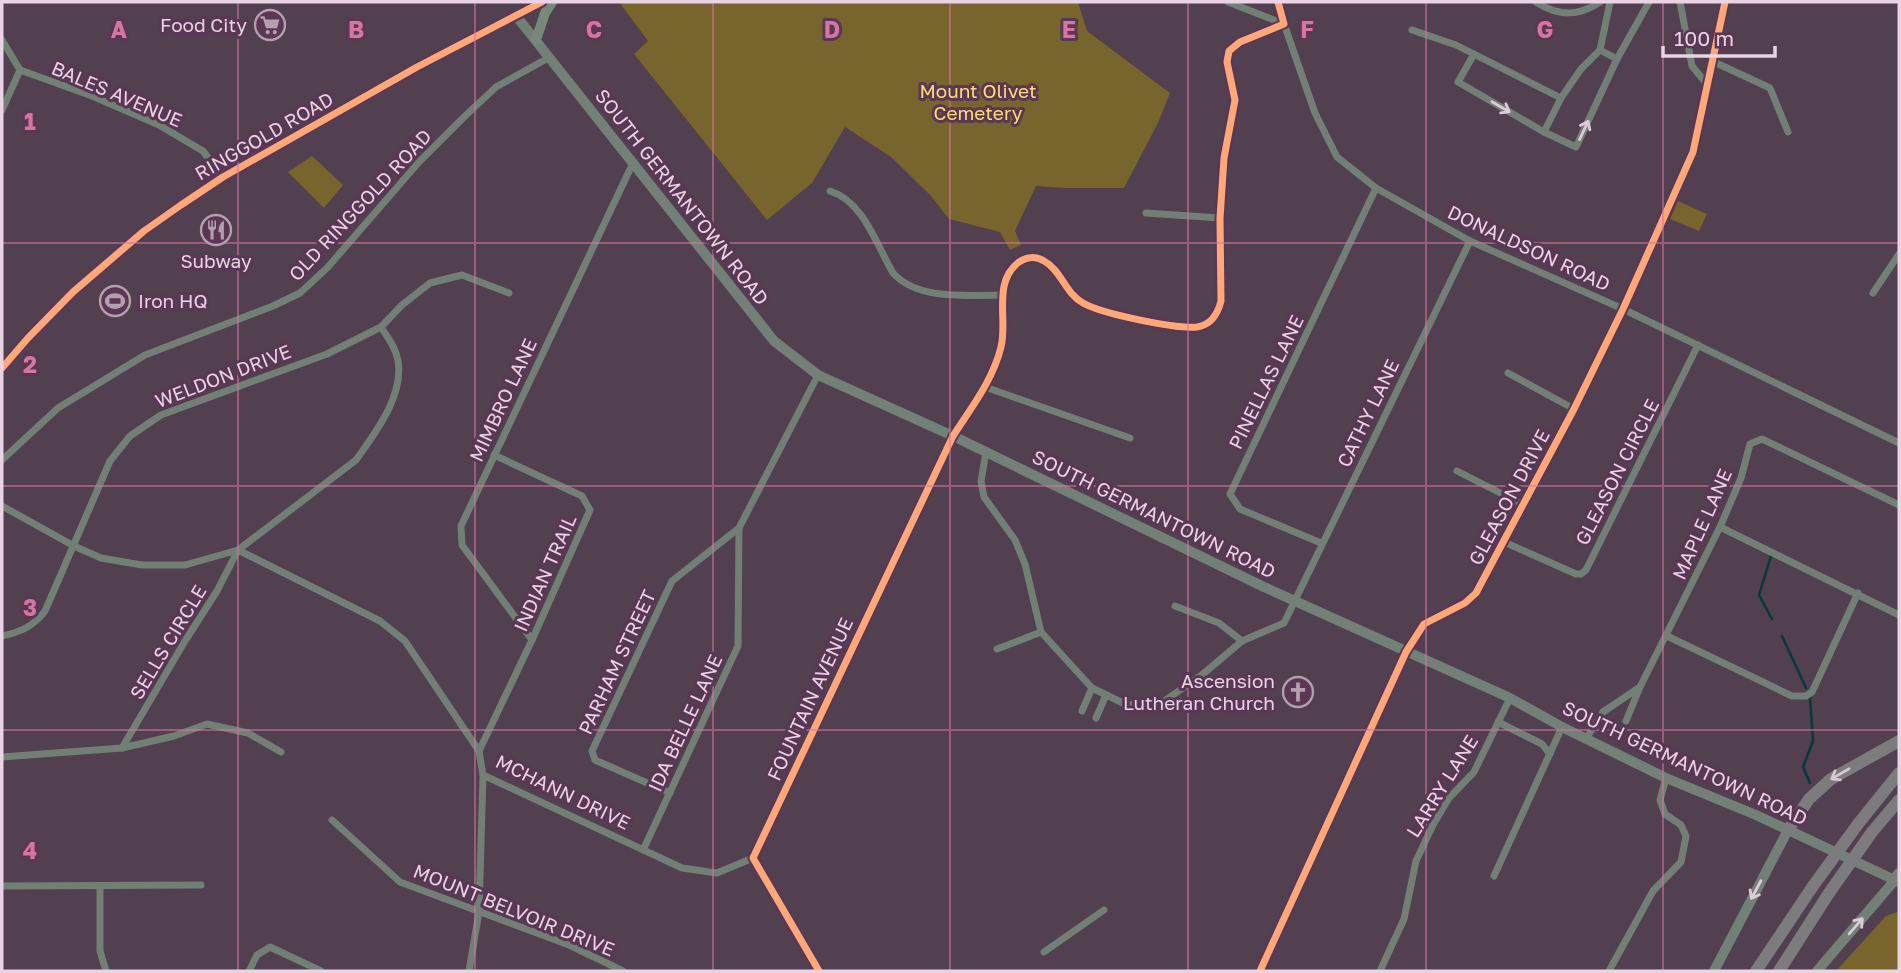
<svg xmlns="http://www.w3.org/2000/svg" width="1901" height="973" viewBox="0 0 1901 973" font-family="'Golos Text',sans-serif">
  <rect width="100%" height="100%" fill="#523f4f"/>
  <g fill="#78642d">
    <polygon points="619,2 1078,2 1087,31 1170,93 1158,123 1124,188 1064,188 1036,186 1015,231 1021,245 1010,250 1000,232 949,219 931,196 891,157 845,127 812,183 767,220 634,54 648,41"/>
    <polygon points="312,156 343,185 324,208 288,172"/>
    <polygon points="1678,201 1707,214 1699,231 1670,219"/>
    <polygon points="1898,912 1899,971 1836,971 1886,916"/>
  </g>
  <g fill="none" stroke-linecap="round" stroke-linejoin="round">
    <g stroke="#073741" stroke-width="2.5">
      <polyline points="1771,556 1759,595 1772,619"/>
      <polyline points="1782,636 1806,688"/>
      <polyline points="1810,697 1813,741 1803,767 1810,783"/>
    </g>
    <g stroke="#717f75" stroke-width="7">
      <polyline points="1228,2 1284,24 1315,113 1337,157 1376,188 1470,241 1623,309 1899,443"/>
      <path d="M 1536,2 C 1559,17 1579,16 1600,2"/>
      <polyline points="1610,2 1600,50 1617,59"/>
      <polyline points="1680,2 1692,66 1706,83"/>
      <polyline points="1412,30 1456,45 1561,98 1581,69 1600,50"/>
      <polyline points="2,40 20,70 92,96 159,125 203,151 223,177"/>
      <polyline points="1474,54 1458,82 1544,132"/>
      <polyline points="1712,61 1770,88 1788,132"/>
      <polyline points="1561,98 1544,132 1576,147 1617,59 1649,2"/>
      <polyline points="2,110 20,70"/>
      <path d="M 830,191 C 864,202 876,244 893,273 C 918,301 969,295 1003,295"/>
      <polyline points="1146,213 1220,218"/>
      <polyline points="1873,293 1899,254"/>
      <polyline points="1508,373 1574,409"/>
      <polyline points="985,387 1130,438"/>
      <polyline points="986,452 981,481 984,497 1015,540 1025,564 1041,632 1092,688 1125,704 1142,707 1160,704 1203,674 1242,641 1284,623 1470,241"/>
      <polyline points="2,460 58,408 145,355 273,306 300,293 328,267 419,162 463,118 496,87 550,57"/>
      <polyline points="1457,471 1522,504"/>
      <path d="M 2,506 L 74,546 L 101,558 L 142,565 L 185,565 L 238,550 L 356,460 C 375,433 404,396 398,361 C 396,348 388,338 381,327"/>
      <polyline points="1720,527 1899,615"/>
      <polyline points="1504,542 1576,574 1581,574 1586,570 1698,345"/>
      <polyline points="1321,543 1240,509 1230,494 1376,188"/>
      <polyline points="1175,606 1219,623 1242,641"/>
      <path d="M 2,636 C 20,632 33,627 45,611 L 110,461 L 130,436 L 161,415 L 327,354 L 381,327 L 402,305 L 430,283 L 462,275 L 509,293"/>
      <polyline points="1667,636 1792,696 1806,696 1812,692 1858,593"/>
      <polyline points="532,640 462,545 461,526 633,163"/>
      <polyline points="997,649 1041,632"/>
      <polyline points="1082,711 1092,688"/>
      <polyline points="1096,718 1106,695"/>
      <polyline points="1626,721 1640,687"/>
      <polyline points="1498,722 1542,744 1550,754"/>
      <polyline points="1586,739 1603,712 1640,687 1720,527 1741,478 1750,444 1762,439 1899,505"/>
      <polyline points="122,748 185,641 217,591 238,550 380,621 405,641 479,751 483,775 682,868 717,873 753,858"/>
      <polyline points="479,751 532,640 590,510 582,496 494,455"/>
      <polyline points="2,757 122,748 174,736 207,724 248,733 281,752"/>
      <polyline points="670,793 595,760 592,751 672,581 739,528"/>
      <polyline points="332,820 400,882 569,945 623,971"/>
      <polyline points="644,848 738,646 739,528 818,375"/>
      <polyline points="1494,876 1562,727"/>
      <polyline points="2,886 201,885"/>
      <polyline points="100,887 100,951 106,971"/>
      <polyline points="1044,952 1104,910"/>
      <polyline points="249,971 257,955 270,947 321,971"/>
      <polyline points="469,971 479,912 483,775"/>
      <path d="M 819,971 L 753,858 L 953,436 C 971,408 993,380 1001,347 C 1008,320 992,282 1019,262 C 1027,257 1036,256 1044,261 C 1061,270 1065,293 1083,303 C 1102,314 1176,329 1197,327 C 1211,325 1218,313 1221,301 L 1220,218 L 1224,158 L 1235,100 L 1227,62 L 1229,51 L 1240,42 L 1284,24 L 1278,2"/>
      <polyline points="1260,971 1406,652 1424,624 1465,603 1476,593 1574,409 1623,309 1693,152 1725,2"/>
      <polyline points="1380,971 1404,919 1416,861 1433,825 1449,798 1474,772 1510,698"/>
      <polyline points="1609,971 1653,891 1681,862 1686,836 1681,825 1665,814 1660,800 1666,778"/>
    </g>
    <g stroke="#728078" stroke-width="10">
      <polyline points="517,17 774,341 818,375 953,436 1264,587 1510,698 1562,727 1666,778 1756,815 1899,882"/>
      <polyline points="1714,971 1788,830"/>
      <polyline points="1817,971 1895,880"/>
    </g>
    <g stroke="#77887d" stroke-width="10">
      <polyline points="536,40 545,13 552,2"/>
      <polyline points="2,368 28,338 73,292 144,231 181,205 223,177 417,67 542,2"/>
    </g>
    <g stroke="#7c7b7e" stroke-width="12">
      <polyline points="1858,824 1899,773"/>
      <polyline points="1788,830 1809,799 1831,779 1899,741"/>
      <polyline points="1872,832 1899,800"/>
      <polyline points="1895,880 1899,874"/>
      <polyline points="1756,971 1813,886"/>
      <polyline points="1779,971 1829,893"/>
    </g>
    <g stroke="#7c7b7e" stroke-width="12">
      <polyline points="1813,886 1858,824"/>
      <polyline points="1829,893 1872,832"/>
    </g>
    <g stroke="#5a3755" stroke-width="11">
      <g id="cycleway">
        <polyline points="2,368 28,338 73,292 144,231 181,205 223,177 417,67 542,2"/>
        <path d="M 819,971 L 753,858 L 953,436 C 971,408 993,380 1001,347 C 1008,320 992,282 1019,262 C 1027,257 1036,256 1044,261 C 1061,270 1065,293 1083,303 C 1102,314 1176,329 1197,327 C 1211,325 1218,313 1221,301 L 1220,218 L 1224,158 L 1235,100 L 1227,62 L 1229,51 L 1240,42 L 1284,24 L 1278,2"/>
        <polyline points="1260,971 1406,652 1424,624 1465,603 1476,593 1574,409 1623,309 1693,152 1725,2"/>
      </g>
    </g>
    <use href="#cycleway" stroke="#fea87a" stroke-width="7"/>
  </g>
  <defs><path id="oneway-shaft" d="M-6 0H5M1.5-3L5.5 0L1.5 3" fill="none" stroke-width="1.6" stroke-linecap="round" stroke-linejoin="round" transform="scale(1.75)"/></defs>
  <g stroke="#ddcbd9">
    <use href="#oneway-shaft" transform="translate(1501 107) rotate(30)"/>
    <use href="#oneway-shaft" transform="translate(1584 130) rotate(-65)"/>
    <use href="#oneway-shaft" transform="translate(1756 890) rotate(118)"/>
    <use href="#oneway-shaft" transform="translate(1856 926) rotate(-49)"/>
  </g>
  <use stroke="#d9c6d5" href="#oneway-shaft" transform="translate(1840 774) rotate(150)"/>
  <path fill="none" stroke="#d676a0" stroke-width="2" stroke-opacity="0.55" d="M 238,2 L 238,971M 475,2 L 475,971M 713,2 L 713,971M 950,2 L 950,971M 1188,2 L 1188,971M 1426,2 L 1426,971M 1663,2 L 1663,971M 2,243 L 1899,243M 2,486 L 1899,486M 2,730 L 1899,730"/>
  <defs>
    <g id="supermarket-ring" transform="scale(1.575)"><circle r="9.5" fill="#5a3755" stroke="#b49fb0" stroke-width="1.5"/><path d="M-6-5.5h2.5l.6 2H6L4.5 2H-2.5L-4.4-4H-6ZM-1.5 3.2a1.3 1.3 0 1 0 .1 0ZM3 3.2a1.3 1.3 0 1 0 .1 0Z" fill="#b49fb0"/></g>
    <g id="restaurant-ring" transform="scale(1.575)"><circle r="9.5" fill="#5a3755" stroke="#b49fb0" stroke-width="1.5"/><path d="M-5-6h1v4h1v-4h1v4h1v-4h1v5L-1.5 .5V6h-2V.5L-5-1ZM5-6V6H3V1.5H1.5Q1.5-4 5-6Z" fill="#b49fb0"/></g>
    <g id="stadium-ring" transform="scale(1.575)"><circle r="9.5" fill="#5a3755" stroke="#b49fb0" stroke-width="1.5"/><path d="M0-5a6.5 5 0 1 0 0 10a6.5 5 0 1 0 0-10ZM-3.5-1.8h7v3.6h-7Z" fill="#b49fb0"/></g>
    <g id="church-ring" transform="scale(1.575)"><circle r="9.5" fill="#5a3755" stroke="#b49fb0" stroke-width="1.5"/><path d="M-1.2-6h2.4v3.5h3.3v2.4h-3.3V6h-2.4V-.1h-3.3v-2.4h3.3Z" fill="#b49fb0"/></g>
  </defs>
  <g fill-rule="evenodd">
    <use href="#supermarket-ring" x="270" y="25"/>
    <use href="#restaurant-ring" x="216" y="230"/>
    <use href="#stadium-ring" x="115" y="301"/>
    <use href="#church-ring" x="1298" y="692"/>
  </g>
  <g text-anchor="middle" stroke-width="6" stroke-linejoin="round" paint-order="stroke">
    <g font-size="19" fill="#e9d3e4" stroke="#5a3755" text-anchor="end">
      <text x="247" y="32">Food City</text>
      <text x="216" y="268" text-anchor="middle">Subway</text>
      <text x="138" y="308" text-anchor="start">Iron HQ</text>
      <text x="1275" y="688">Ascension<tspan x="1275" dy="22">Lutheran Church</tspan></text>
    </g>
    <g font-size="19" fill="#ffde6f" stroke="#5a3755">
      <text x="978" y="98">Mount Olivet<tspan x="978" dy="22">Cemetery</tspan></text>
    </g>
    <g font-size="19" fill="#e9d3e4" stroke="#5a3755">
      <text transform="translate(117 94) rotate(23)" y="7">BALES AVENUE</text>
      <text transform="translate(264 136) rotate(-30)" y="7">RINGGOLD ROAD</text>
      <text transform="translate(682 197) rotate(52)" y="7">SOUTH GERMANTOWN ROAD</text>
      <text transform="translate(360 205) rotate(-47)" y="7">OLD RINGGOLD ROAD</text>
      <text transform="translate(1529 248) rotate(25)" y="7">DONALDSON ROAD</text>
      <text transform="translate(223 376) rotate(-21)" y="7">WELDON DRIVE</text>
      <text transform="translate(1266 382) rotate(-64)" y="7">PINELLAS LANE</text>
      <text transform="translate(503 400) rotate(-65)" y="7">MIMBRO LANE</text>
      <text transform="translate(1368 413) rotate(-64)" y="7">CATHY LANE</text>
      <text transform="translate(1617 472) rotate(-63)" y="7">GLEASON CIRCLE</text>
      <text transform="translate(1509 497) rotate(-62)" y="7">GLEASON DRIVE</text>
      <text transform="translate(1154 514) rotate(26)" y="7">SOUTH GERMANTOWN ROAD</text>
      <text transform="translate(1702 524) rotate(-66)" y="7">MAPLE LANE</text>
      <text transform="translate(545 573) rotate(-66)" y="7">INDIAN TRAIL</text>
      <text transform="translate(168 642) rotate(-59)" y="7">SELLS CIRCLE</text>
      <text transform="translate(617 662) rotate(-65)" y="7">PARHAM STREET</text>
      <text transform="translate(810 699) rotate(-65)" y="7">FOUNTAIN AVENUE</text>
      <text transform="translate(685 723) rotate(-65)" y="7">IDA BELLE LANE</text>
      <text transform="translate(1685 763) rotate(25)" y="7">SOUTH GERMANTOWN ROAD</text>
      <text transform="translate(1442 786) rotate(-58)" y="7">LARRY LANE</text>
      <text transform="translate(563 792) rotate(26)" y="7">MCHANN DRIVE</text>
      <text transform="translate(514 910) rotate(22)" y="7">MOUNT BELVOIR DRIVE</text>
    </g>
  </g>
  <g font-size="23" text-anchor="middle" font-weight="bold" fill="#d676a0" stroke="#5a3755" stroke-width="6" stroke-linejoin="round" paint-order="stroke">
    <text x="119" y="38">A</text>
    <text x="356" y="38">B</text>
    <text x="594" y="38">C</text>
    <text x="832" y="38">D</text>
    <text x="1069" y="38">E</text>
    <text x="1307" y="38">F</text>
    <text x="1545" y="38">G</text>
    <text x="30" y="130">1</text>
    <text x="30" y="373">2</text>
    <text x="30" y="616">3</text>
    <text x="30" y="859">4</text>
  </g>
  <rect width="1901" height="973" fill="none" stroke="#e9d3e4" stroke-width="7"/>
  <path d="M1663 46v10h112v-10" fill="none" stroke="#e9d3e4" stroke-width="3.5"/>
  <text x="1674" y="46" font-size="21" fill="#e9d3e4" stroke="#5a3755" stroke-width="5" paint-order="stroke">100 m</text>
</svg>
